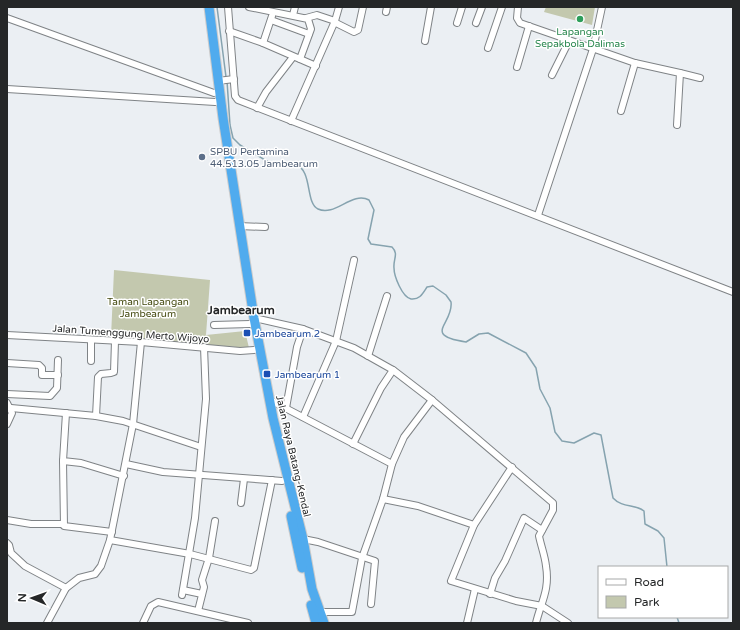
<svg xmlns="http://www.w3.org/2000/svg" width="740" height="630" viewBox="0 0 740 630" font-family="'Varela Round',sans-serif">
  <rect width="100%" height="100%" fill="#ebeff3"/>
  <g fill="#c3c8ae">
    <polygon points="546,7 595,7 592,25 544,12"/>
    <polygon points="114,270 210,280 206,335 245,331 249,348 111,337"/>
  </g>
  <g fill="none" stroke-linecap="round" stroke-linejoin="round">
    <g stroke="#86a3af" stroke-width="1.5">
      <polyline points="217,7 226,77"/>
      <path d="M 227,81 L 230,125 L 233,138 L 240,145 L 275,166 L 282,167 L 295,164 C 313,170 305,203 318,209 C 335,217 352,191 369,200 L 374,210 L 368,239 L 371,244 L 392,247 C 399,254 393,259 394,268 C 394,276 402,297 411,299 C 420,300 423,293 427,287 L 433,286 L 446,295 L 451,302 C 454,324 421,335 466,342 L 479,334 L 488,333 L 526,353 L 536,368 L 540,389 L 550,408 L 555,432 L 562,441 L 574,443 L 594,433 L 601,435 L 613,498 C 622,508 636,504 644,511 L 645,524 L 658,531 L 664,538 L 667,567"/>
      <polyline points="677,617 679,623"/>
    </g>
    <g stroke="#7f8386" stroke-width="8">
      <g id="minor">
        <polyline points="228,7 235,96 238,100 733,292"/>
        <polyline points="249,7 308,19 311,29 300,59"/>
        <polyline points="518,7 517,18 520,23 635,63 680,73 677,125"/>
        <polyline points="386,12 387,7"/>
        <polyline points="293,15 295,7"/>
        <polyline points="7,18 214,93"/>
        <polyline points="306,18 317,15 335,21"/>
        <polyline points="271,20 309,34"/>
        <polyline points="334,22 354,32 358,30 363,7"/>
        <polyline points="457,23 462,7"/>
        <polyline points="476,23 482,7"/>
        <polyline points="229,31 263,43 316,66"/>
        <polyline points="425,41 431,7"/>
        <polyline points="263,43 272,16"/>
        <polyline points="488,48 502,7"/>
        <polyline points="517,67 529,26"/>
        <polyline points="680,73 700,78"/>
        <polyline points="552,75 569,41"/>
        <polyline points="218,81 234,79"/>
        <polyline points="7,89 215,102"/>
        <polyline points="257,108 266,92 293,57"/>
        <polyline points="621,111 635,63"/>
        <polyline points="291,121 335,21 339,7"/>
        <polyline points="538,215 593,49 602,7"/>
        <polyline points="239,226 265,227"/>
        <path d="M 254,318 L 303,329 L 354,348 L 393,370 L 432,400 L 553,503 L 553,510 L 539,536 C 541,546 545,556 546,566 C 550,590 541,602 536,623"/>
        <polyline points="214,325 250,324"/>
        <polyline points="7,335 141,342 240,351 254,350"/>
        <polyline points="368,356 387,296"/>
        <polyline points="91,361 91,341"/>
        <polyline points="7,363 39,365 42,368 42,375 58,375"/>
        <polyline points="7,394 50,396 57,388 58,360"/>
        <polyline points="270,400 392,464"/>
        <polyline points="7,403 12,413 7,424"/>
        <polyline points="11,408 96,416 123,421 201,447"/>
        <polyline points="286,408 297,347 303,329"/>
        <polyline points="66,413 63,461 81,463 124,476"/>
        <polyline points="96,416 98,377 101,374 111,373 114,372 115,341"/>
        <polyline points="303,417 336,341 354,260"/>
        <polyline points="353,444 381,388 393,370"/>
        <polyline points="63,461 64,526 112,532"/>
        <polyline points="126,464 163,472 282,481"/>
        <polyline points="512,467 474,525 451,581 516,601 542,606 568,623"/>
        <polyline points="383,499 418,506 474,525"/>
        <polyline points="241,503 244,479"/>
        <polyline points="7,520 31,524 63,524"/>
        <polyline points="303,539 318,542 375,561 371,604"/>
        <polyline points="110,540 190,554 251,570 254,568 272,480"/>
        <polyline points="7,543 9,545 11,553 25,566 66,588"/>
        <polyline points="183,590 202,594"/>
        <polyline points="490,594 495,578 505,561 524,518 542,530"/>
        <polyline points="182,595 195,518 206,399 204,347"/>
        <polyline points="198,611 204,587 202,580 209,558 215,521"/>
        <polyline points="320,612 352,612 362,558 383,499 392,464 404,437 432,400"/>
        <polyline points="47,623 66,588 79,578 95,574 101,566 110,540 133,424 141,342"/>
        <polyline points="143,623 151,606 158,602 248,623"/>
        <polyline points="467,623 475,589"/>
      </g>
    </g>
    <g stroke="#cbcbcb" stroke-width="11">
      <g id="highway">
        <polyline points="209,7 223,118 254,318 273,418 303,539 312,589 324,623"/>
        <polyline points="291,516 302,568"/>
        <polyline points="311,605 316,623"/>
      </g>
    </g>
    <use href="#minor" stroke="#fff" stroke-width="6"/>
    <use href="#highway" stroke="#50abee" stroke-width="9"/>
  </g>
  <circle fill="#2e9e5b" stroke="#fff" stroke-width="1.5" cx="580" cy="19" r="4"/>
  <circle fill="#5c6f8a" stroke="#fff" stroke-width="1.5" cx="202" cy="157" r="4"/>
  <g fill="#1a4fb4" stroke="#fff" stroke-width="1.5">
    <rect x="243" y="329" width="8" height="8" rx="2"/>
    <rect x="263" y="370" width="8" height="8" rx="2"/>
  </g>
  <g text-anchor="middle" stroke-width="3" stroke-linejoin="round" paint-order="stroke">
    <g font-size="10" fill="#27864d" stroke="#fff">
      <text x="580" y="35">Lapangan<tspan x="580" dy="12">Sepakbola Dalimas</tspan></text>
    </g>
    <g font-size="10" fill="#4e5e75" stroke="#fff" text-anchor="start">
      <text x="210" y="155">SPBU Pertamina<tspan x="210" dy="12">44.513.05 Jambearum</tspan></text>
    </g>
    <g font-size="10" fill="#444a10" stroke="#fff">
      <text x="148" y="305">Taman Lapangan<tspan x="148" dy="12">Jambearum</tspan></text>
    </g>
    <g font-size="10" fill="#252728" stroke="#fff">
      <text transform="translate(131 333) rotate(4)" y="4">Jalan Tumenggung Merto Wijoyo</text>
      <text transform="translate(294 456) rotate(77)" y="4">Jalan Raya Batang-Kendal</text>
    </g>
    <g font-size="10" fill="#164399" stroke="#fff" text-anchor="start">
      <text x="255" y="337">Jambearum 2</text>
      <text x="275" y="378">Jambearum 1</text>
    </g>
    <g font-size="12" font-weight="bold" fill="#252728" stroke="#fff">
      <text x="241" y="314">Jambearum</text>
    </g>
  </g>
  <rect width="740" height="630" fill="none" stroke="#252728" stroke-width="16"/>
  <rect x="598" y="566" width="130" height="52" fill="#ffffff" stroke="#a8a9a9"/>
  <rect x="606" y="579" width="20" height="6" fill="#ffffff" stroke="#a8a9a9"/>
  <text x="634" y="586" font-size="12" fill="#252728">Road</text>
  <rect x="606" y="596" width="20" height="12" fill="#c3c8ae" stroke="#a8a9a9"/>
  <text x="634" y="606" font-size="12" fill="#252728">Park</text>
  <g transform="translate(32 598) rotate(272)" stroke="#ffffff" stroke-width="3" paint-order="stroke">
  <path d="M0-3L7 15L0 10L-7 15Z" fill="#252728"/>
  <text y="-6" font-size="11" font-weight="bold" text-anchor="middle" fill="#252728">N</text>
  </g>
</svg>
